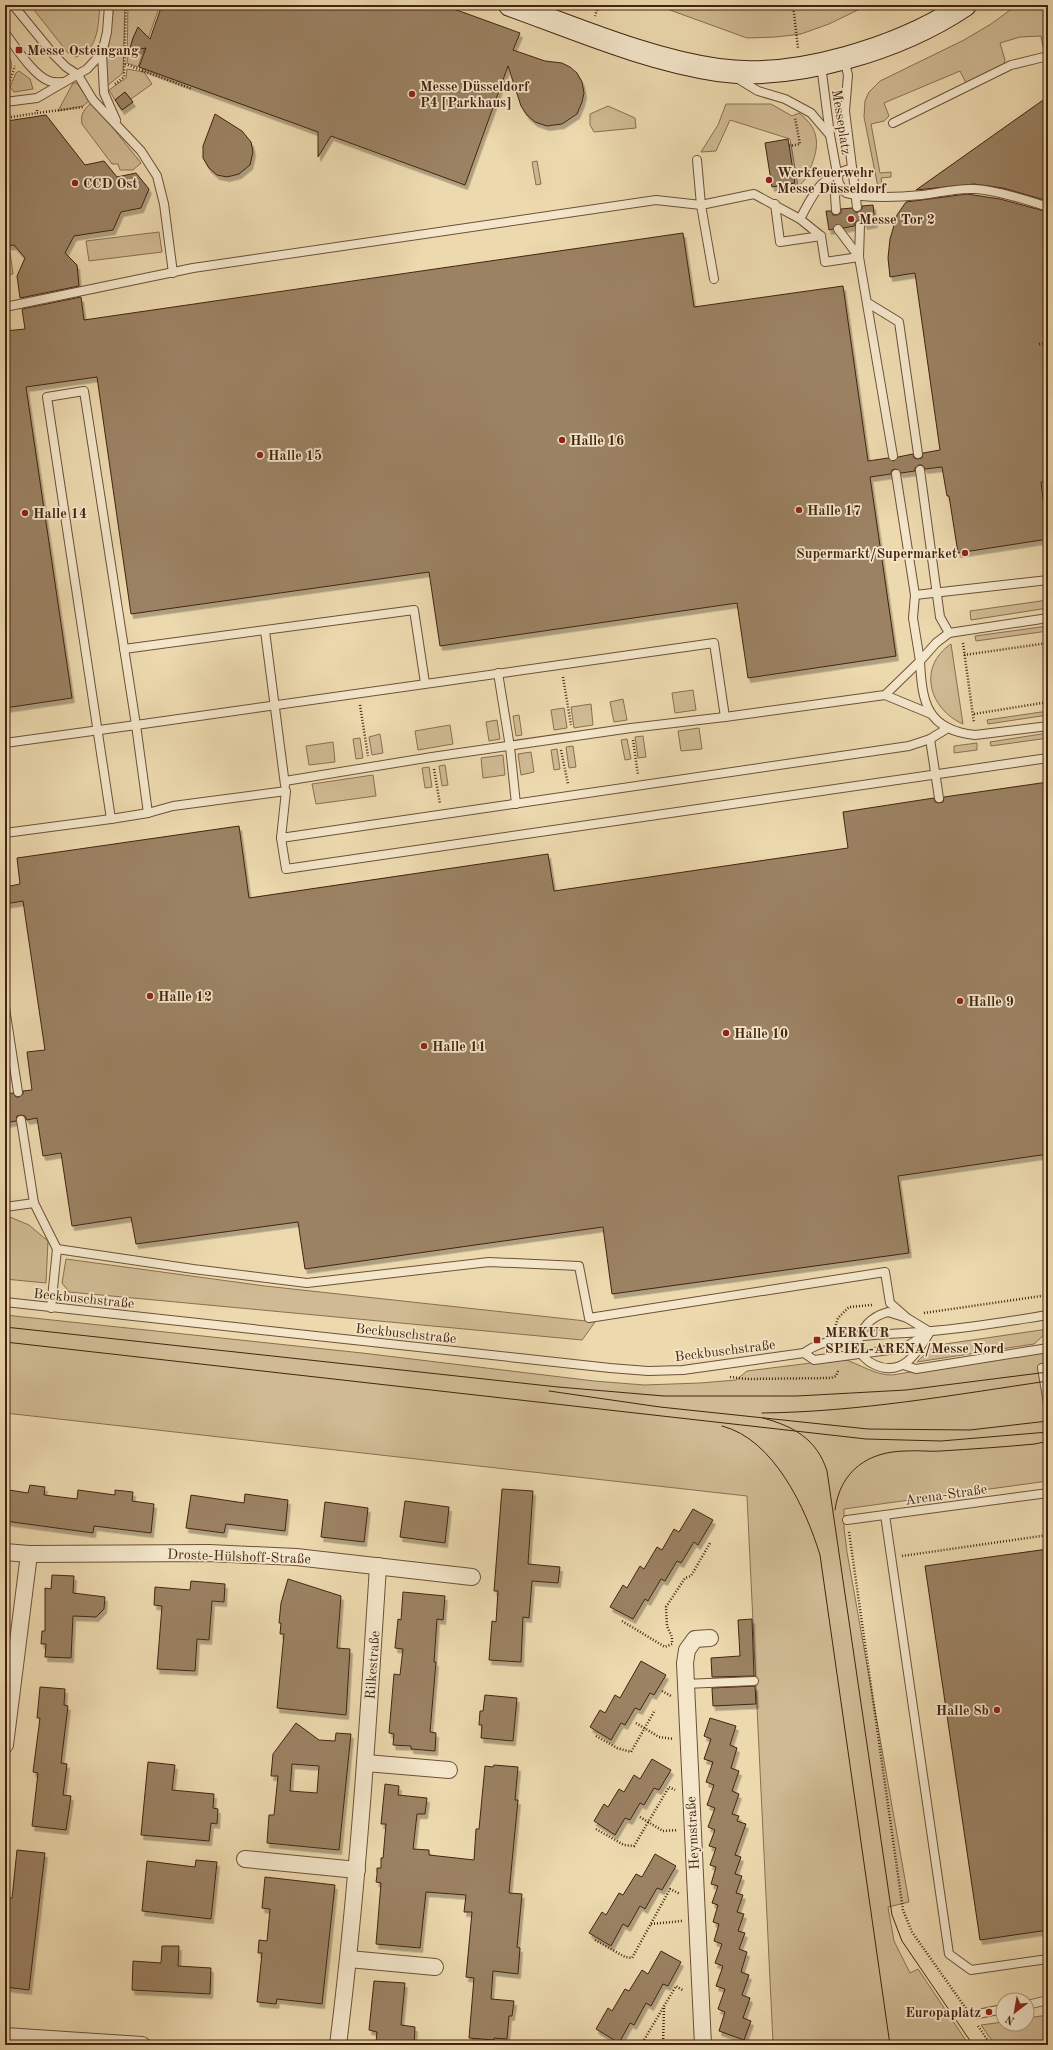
<svg xmlns="http://www.w3.org/2000/svg" width="1053" height="2050" viewBox="0 0 1053 2050" font-family="'Old Standard TT',serif">
  <defs>
    <filter id="shadow"><feDropShadow dx="2.5" dy="4.5" stdDeviation="0" flood-color="#0004"/></filter>
  </defs>
  <rect width="100%" height="100%" fill="#ecd9ae"/>
  <filter id="stains"><feTurbulence type="fractalNoise" baseFrequency=".005" numOctaves="4"/><feColorMatrix values="0 0 0 0 .2 0 0 0 0 .09 0 0 0 0 .02 0 0 0 .5 -.17"/></filter>
  <radialGradient id="worn" r=".72"><stop offset=".6" stop-color="#630" stop-opacity="0"/><stop offset="1" stop-color="#630" stop-opacity=".3"/></radialGradient>
  <g fill="#cfba93" stroke="#8a6e52">
    <path d="M 30,5 L 100,5 C 98,25 99,50 76,57 L 68,53 Z"/>
    <polygon points="114,5 125,5 123,73 107,86 105,72"/>
    <polygon points="128,5 160,5 138,67 127,63"/>
    <polygon points="656,5 868,5 829,24 801,34 776,37 747,38"/>
    <polygon points="1017,5 1048,5 1048,48 1043,47 1041,36 1020,37 1000,43 1005,60 1003,66 966,83 960,71 884,103 889,116 884,121 871,124 880,173 891,172 891,177 881,178 883,192 879,192 864,117 865,101 869,92 880,81 964,40 991,24"/>
    <path d="M 5,50 C 15,64 12,69 5,84 Z"/>
    <polygon points="127,69 144,72 152,84 131,99 125,92 115,100 109,90 126,78"/>
    <polygon points="19,71 30,79 33,89 14,92 10,87 16,73"/>
    <polygon points="73,83 77,83 89,101 83,106 58,111"/>
    <path d="M 92,102 L 141,163 L 133,170 L 120,170 L 118,164 L 112,164 L 82,124 C 80,113 85,109 92,102 Z"/>
    <path d="M 726,104 L 771,104 L 792,116 L 799,113 C 820,129 820,146 810,169 C 807,176 805,182 798,186 L 790,139 L 730,120 L 716,151 L 701,152 L 718,125 Z"/>
    <polygon points="608,106 635,118 636,128 594,132 590,125 590,114"/>
    <polygon points="537,161 541,184 536,185 532,162"/>
    <polygon points="159,232 162,252 89,261 86,241"/>
    <polygon points="5,252 10,252 13,274 5,275"/>
    <polygon points="1048,600 1048,608 971,620 970,611"/>
    <polygon points="1048,626 1048,631 976,641 975,636"/>
    <path d="M 951,644 L 963,724 C 929,709 917,667 951,644 Z"/>
    <polygon points="693,690 696,710 675,713 672,693"/>
    <polygon points="623,699 627,720 614,722 610,702"/>
    <polygon points="591,704 593,725 574,728 571,707"/>
    <polygon points="564,708 567,728 554,730 551,710"/>
    <polygon points="1048,711 1048,715 988,724 987,720"/>
    <polygon points="519,715 522,735 516,736 513,716"/>
    <polygon points="497,720 500,739 489,741 486,722"/>
    <polygon points="450,725 453,744 418,750 415,731"/>
    <polygon points="699,728 702,749 681,751 678,731"/>
    <polygon points="1048,733 1048,738 991,746 990,742"/>
    <polygon points="380,734 383,753 372,755 369,737"/>
    <polygon points="643,736 646,757 638,758 635,737"/>
    <polygon points="360,738 363,758 356,759 353,739"/>
    <polygon points="627,739 631,759 625,760 621,740"/>
    <polygon points="333,742 335,762 309,765 306,746"/>
    <polygon points="977,743 977,750 954,753 954,746"/>
    <polygon points="573,746 576,767 569,768 566,747"/>
    <polygon points="557,749 560,769 554,770 551,750"/>
    <polygon points="531,752 534,772 521,775 518,754"/>
    <polygon points="503,755 505,775 483,778 481,758"/>
    <polygon points="445,765 448,785 442,786 439,766"/>
    <polygon points="429,767 432,787 425,788 422,768"/>
    <polygon points="373,775 376,796 316,804 312,784"/>
    <polygon points="5,1215 29,1225 48,1241 46,1283 5,1279"/>
    <polygon points="66,1259 265,1286 595,1322 582,1340 69,1292 62,1283"/>
    <path d="M 5,1315 L 362,1353 L 594,1381 L 644,1385 L 700,1383 L 736,1380 L 747,1371 L 843,1359 C 860,1364 874,1375 892,1375 L 1034,1352 L 1048,1352 L 1048,1426 L 1046,1427 L 1048,1444 L 1048,1481 L 844,1509 L 844,1528 L 847,1552 L 909,1902 L 888,1907 L 894,1941 L 910,1973 L 918,1969 L 969,2045 L 774,2045 L 773,2043 L 747,1496 L 5,1413 Z"/>
    <polygon points="1048,1329 1048,1331 1034,1344 917,1362 929,1350 938,1345"/>
    <polygon points="1048,2015 1048,2045 995,2045 981,2025 1003,2022 1003,2024 1027,2024 1027,2018"/>
  </g>
  <g fill="#9b8263" stroke="#442311" fill-rule="evenodd" filter="url(#shadow)">
    <polygon points="162,5 443,5 520,33 513,50 545,61 562,63 570,67 577,73 582,82 584,93 582,102 577,114 562,124 547,126 535,122 527,115 521,106 508,66 465,185 331,136 318,157 318,132 139,67 146,48 129,51 133,38 138,27 150,39"/>
    <polygon points="125,92 133,102 122,110 115,100"/>
    <polygon points="1046,98 1048,114 1048,201 1003,188 974,184 916,190"/>
    <polygon points="215,114 242,131 251,142 253,152 250,165 239,174 227,177 217,175 209,168 203,158 203,146"/>
    <polygon points="46,115 85,165 104,161 117,177 136,173 149,189 141,208 121,212 113,230 74,236 65,253 77,265 79,286 20,298 17,276 25,258 14,245 5,246 5,127 7,121"/>
    <polygon points="788,139 795,183 772,187 765,143"/>
    <polygon points="967,194 1000,199 1048,212 1048,481 1041,482 1048,539 958,553 949,496 947,496 942,467 925,469 922,465 919,465 915,468 915,471 901,473 896,469 892,470 891,474 870,477 896,656 748,678 737,603 440,646 429,572 131,614 97,377 26,387 72,698 5,708 5,331 25,329 22,309 81,297 84,320 683,233 694,307 843,286 868,461 888,458 894,461 898,457 913,454 914,458 918,459 922,458 923,453 940,450 915,273 890,277 888,258 890,239 897,215 906,202"/>
    <polygon points="873,205 875,223 865,225 863,221 860,220 856,222 854,226 844,228 837,224 833,229 829,230 826,211 831,211 833,215 837,215 841,213 841,209 852,208 855,212 858,212 862,209 862,206"/>
    <polygon points="1048,782 1048,1154 898,1176 909,1253 612,1294 603,1227 305,1269 298,1222 136,1244 131,1217 72,1226 61,1153 43,1156 37,1118 27,1120 25,1116 21,1115 17,1116 16,1121 5,1123 5,1094 13,1093 16,1097 19,1097 23,1094 23,1091 32,1090 27,1052 45,1050 23,901 5,904 5,887 20,884 17,858 239,826 249,898 548,854 554,891 848,848 843,812 934,798 935,802 939,803 943,802 944,797"/>
    <polygon points="30,1485 45,1487 44,1495 77,1499 78,1490 115,1495 115,1490 133,1492 132,1501 154,1504 151,1533 94,1526 93,1533 5,1521 9,1490 28,1493"/>
    <polygon points="502,1489 533,1491 528,1564 560,1567 558,1583 532,1581 529,1618 523,1617 521,1662 489,1660 492,1621 496,1622 498,1591 494,1591"/>
    <polygon points="245,1494 288,1500 285,1531 226,1524 224,1533 186,1528 191,1495 244,1503"/>
    <polygon points="405,1501 449,1507 445,1543 400,1537"/>
    <polygon points="325,1502 368,1508 364,1542 321,1537"/>
    <polygon points="693,1509 713,1520 698,1545 694,1542 681,1563 677,1561 665,1581 661,1579 648,1601 645,1599 633,1619 610,1607 623,1585 627,1588 640,1566 644,1569 657,1547 662,1550 674,1529 679,1532"/>
    <polygon points="1048,1549 1048,1930 980,1940 925,1566"/>
    <polygon points="52,1575 74,1576 73,1593 105,1597 104,1609 96,1617 73,1616 71,1658 45,1657 46,1644 41,1644 42,1631 45,1631 45,1588 51,1589"/>
    <polygon points="288,1579 341,1596 337,1648 350,1649 346,1715 277,1708 284,1634 280,1634 281,1623 279,1623 281,1603"/>
    <polygon points="191,1581 225,1584 224,1602 212,1601 209,1640 197,1639 195,1671 157,1669 162,1606 154,1605 155,1587 190,1590"/>
    <polygon points="403,1592 445,1596 443,1620 437,1619 434,1662 436,1662 430,1732 436,1733 435,1751 411,1749 411,1746 393,1745 394,1734 389,1733 394,1674 400,1675 403,1649 395,1648 398,1619 401,1620"/>
    <polygon points="752,1619 754,1676 712,1677 711,1658 740,1656 738,1620"/>
    <polygon points="641,1661 666,1675 654,1695 650,1693 640,1710 635,1708 625,1725 621,1723 611,1740 590,1727 600,1710 605,1713 615,1695 620,1698"/>
    <polygon points="755,1686 756,1704 713,1706 712,1688"/>
    <polygon points="40,1687 65,1689 64,1705 68,1706 61,1763 67,1764 63,1795 71,1796 66,1830 32,1826 38,1773 33,1772 40,1718 37,1718"/>
    <polygon points="485,1695 517,1698 513,1741 481,1738 482,1725 479,1725 480,1711 483,1711"/>
    <polygon points="710,1718 736,1726 730,1745 737,1748 731,1768 739,1771 732,1791 739,1794 732,1814 739,1816 737,1821 746,1824 735,1855 741,1857 735,1874 742,1876 736,1893 743,1895 737,1912 744,1914 738,1931 745,1933 739,1949 747,1952 741,1972 749,1975 742,1995 750,1998 743,2018 751,2021 744,2040 719,2031 725,2012 718,2009 725,1989 716,1986 723,1966 715,1963 722,1944 714,1941 719,1924 713,1922 718,1905 712,1903 718,1886 711,1884 716,1867 710,1865 716,1848 709,1846 715,1830 708,1827 715,1808 707,1805 714,1785 706,1782 713,1762 704,1759 711,1739 704,1736"/>
    <path d="M 296,1723 L 319,1740 L 335,1741 L 336,1733 L 351,1734 L 339,1850 L 267,1843 L 269,1815 L 274,1815 L 278,1776 L 271,1776 L 273,1754 ZM 292,1764 L 319,1766 L 317,1793 L 290,1791 Z"/>
    <polygon points="652,1759 671,1770 659,1790 654,1788 644,1805 640,1803 630,1820 625,1818 615,1835 594,1821 604,1804 608,1807 619,1789 624,1792 634,1775 640,1779"/>
    <polygon points="148,1762 175,1765 172,1790 214,1794 213,1808 218,1809 217,1824 211,1823 209,1841 141,1835"/>
    <polygon points="494,1765 518,1767 515,1800 518,1800 509,1893 522,1894 517,1947 520,1948 518,1974 493,1971 491,1999 514,2001 512,2016 509,2016 507,2039 494,2038 494,2040 469,2038 474,1978 466,1977 472,1912 464,1912 466,1895 426,1892 420,1948 376,1944 381,1883 376,1882 377,1875 377,1868 381,1868 381,1858 383,1858 386,1824 381,1824 385,1784 399,1786 398,1795 427,1798 425,1814 417,1814 413,1849 429,1850 429,1855 474,1860 476,1829 479,1829 485,1766 493,1767"/>
    <polygon points="17,1850 45,1853 29,1990 5,1987 5,1931 9,1898 12,1898"/>
    <polygon points="655,1854 676,1866 662,1890 657,1888 645,1909 640,1906 628,1927 623,1924 611,1946 589,1933 602,1912 606,1915 619,1893 623,1895 636,1874 642,1877"/>
    <polygon points="196,1860 217,1862 211,1919 142,1911 147,1861 195,1867"/>
    <polygon points="265,1877 335,1885 322,2004 277,1999 276,2004 257,2002 262,1953 258,1953 259,1940 267,1941 270,1909 262,1908"/>
    <polygon points="162,1946 179,1946 178,1966 211,1968 210,1994 132,1990 133,1961 161,1963"/>
    <polygon points="661,1951 681,1962 668,1986 663,1984 651,2006 646,2003 634,2025 630,2023 619,2043 596,2029 608,2008 612,2011 625,1989 629,1991 642,1970 648,1974"/>
    <polygon points="374,1981 405,1983 401,2025 415,2027 414,2045 376,2042 377,2032 369,2030"/>
  </g>
  <g fill="none" stroke-linecap="round" stroke-linejoin="round">
    <g stroke="#6e5038" stroke-width="10">
      <g id="lane">
        <polyline points="13,5 54,55 66,67 78,75 93,100 141,151 157,176 164,204 173,273"/>
        <path d="M 5,33 C 15,46 33,75 49,81 C 54,83 59,82 64,82"/>
        <polyline points="102,53 104,93 116,120"/>
        <polyline points="844,59 848,75 845,111 857,207"/>
        <path d="M 821,65 L 830,135 L 839,184 L 846,193 C 865,199 902,197 922,195 C 939,193 956,188 974,189 C 996,190 1027,200 1048,207"/>
        <polyline points="735,77 758,91 785,99 811,113 829,134"/>
        <polyline points="5,102 37,98 87,69 102,53 107,32 109,5"/>
        <polyline points="893,123 1011,65 1048,56"/>
        <polyline points="697,160 701,205 714,279"/>
        <polyline points="775,204 780,242 821,236 825,262 859,257"/>
        <polyline points="836,210 835,196 839,184"/>
        <path d="M 800,219 C 815,191 819,178 852,168"/>
        <polyline points="860,225 859,257 893,456"/>
        <polyline points="838,229 859,257"/>
        <polyline points="868,303 899,322 918,454"/>
        <polyline points="5,307 193,268 656,200 701,205 754,194 800,219 821,236"/>
        <polyline points="920,470 940,617 949,633"/>
        <polyline points="915,595 1048,580"/>
        <path d="M 1048,618 L 949,633 L 936,643 L 920,661 C 922,703 927,730 975,735 L 1048,726"/>
        <polyline points="265,631 285,785"/>
        <polyline points="124,649 414,610 425,683"/>
        <polyline points="498,673 510,747 516,804"/>
        <polyline points="885,695 920,661 913,618 915,595 896,474"/>
        <polyline points="930,739 939,798"/>
        <polyline points="5,743 136,725 148,813"/>
        <polyline points="285,781 432,757 631,728 725,717"/>
        <polyline points="111,819 47,397 84,391 136,725 714,643 725,717 885,695 931,714"/>
        <polyline points="5,833 111,819 148,813 173,806 286,791 281,838 909,746 930,739 948,728"/>
        <polyline points="281,838 286,869 1048,758"/>
        <polyline points="5,1008 18,1092"/>
        <polyline points="34,1203 57,1249 51,1308"/>
        <polyline points="5,1207 34,1203 21,1120"/>
        <polyline points="57,1249 193,1269 307,1283 489,1262 579,1266 589,1318 885,1272 890,1303 907,1318"/>
        <path d="M 5,1302 L 610,1368 L 648,1371 L 683,1370 L 804,1353 C 830,1332 899,1335 932,1331 C 971,1328 1010,1321 1048,1315"/>
        <path d="M 888,1312 L 907,1318 L 930,1332 C 917,1353 903,1377 875,1365 C 866,1361 860,1354 857,1345 C 862,1327 870,1317 888,1312 Z"/>
        <polyline points="804,1353 814,1360 904,1348 928,1333"/>
        <polyline points="903,1365 916,1369 1048,1348"/>
        <polyline points="1042,1368 1048,1403"/>
        <polyline points="885,1515 949,1954 971,1970 1048,1959"/>
        <polyline points="847,1520 1048,1493"/>
        <polyline points="685,1684 754,1681"/>
        <polyline points="1027,2005 1048,2000"/>
        <polyline points="978,2014 1003,2009"/>
      </g>
    </g>
    <g stroke="#6e5038" stroke-width="18">
      <g id="street">
        <polyline points="5,1552 29,1554 209,1553 296,1557 472,1577"/>
        <polyline points="5,1745 29,1554"/>
        <polyline points="366,1763 449,1770"/>
        <polyline points="245,1859 357,1870"/>
        <polyline points="349,1959 435,1967"/>
        <polyline points="5,2036 142,2045"/>
        <path d="M 338,2045 C 358,1886 368,1726 378,1566"/>
        <polyline points="703,2045 685,1663 687,1650 695,1639 710,1638"/>
      </g>
    </g>
    <g stroke="#442311" stroke-width="24">
      <path id="secondary" d="M 510,5 C 577,29 648,60 718,70 C 795,81 901,48 965,5"/>
    </g>
    <g stroke="#442311" stroke-width="2.5" stroke-dasharray="1 2" stroke-linecap="butt">
      <polyline points="593,5 597,10 595,16"/>
      <polyline points="793,5 798,48"/>
      <polyline points="125,64 192,89"/>
      <polyline points="115,84 124,77 126,5"/>
      <polyline points="7,89 15,66"/>
      <polyline points="37,110 37,113 84,107"/>
      <polyline points="5,118 37,113"/>
      <polyline points="789,146 800,144 795,118"/>
      <polyline points="1039,344 1048,343"/>
      <polyline points="963,643 974,723"/>
      <polyline points="964,655 1048,643"/>
      <polyline points="563,677 571,725"/>
      <polyline points="360,705 368,756"/>
      <polyline points="974,714 1048,702"/>
      <polyline points="633,740 638,775"/>
      <polyline points="561,750 568,784"/>
      <polyline points="434,769 440,804"/>
      <polyline points="924,1313 1048,1295"/>
      <polyline points="835,1328 838,1318 849,1307 872,1305"/>
      <polyline points="730,1377 747,1379 831,1378 836,1376 839,1369"/>
      <polyline points="849,1532 903,1910 912,1932 967,2010"/>
      <polyline points="902,1556 1048,1535"/>
      <polyline points="622,1621 665,1647 672,1644"/>
      <polyline points="672,1642 672,1637 667,1626 666,1607 685,1578 691,1576 710,1543"/>
      <polyline points="662,1691 671,1696"/>
      <polyline points="636,1723 659,1737 674,1739"/>
      <polyline points="596,1736 617,1748 631,1752 655,1710"/>
      <polyline points="640,1817 663,1831 678,1830"/>
      <polyline points="596,1829 624,1845 634,1846 669,1787 675,1790"/>
      <polyline points="651,1924 682,1921"/>
      <polyline points="595,1940 625,1957 632,1958 670,1889 680,1894"/>
      <polyline points="978,2026 991,2045"/>
      <polyline points="601,2045 601,2042 607,2045"/>
      <polyline points="641,2045 676,1986 684,1991"/>
      <polyline points="663,2045 664,2008"/>
    </g>
    <use href="#lane" stroke="#f3e6ca" stroke-width="8"/>
    <use href="#street" stroke="#f3e6ca" stroke-width="16"/>
    <use href="#secondary" stroke="#f3e6ca" stroke-width="22"/>
    <g stroke="#442311" stroke-width="1">
      <polyline points="5,1327 558,1387 664,1396 797,1396 906,1390 1048,1372"/>
      <polyline points="5,1342 866,1439 941,1441 1048,1432"/>
      <polyline points="549,1391 660,1407 868,1429 970,1430 1048,1421"/>
      <path d="M 762,1413 C 858,1412 953,1395 1048,1381"/>
      <path d="M 763,1418 C 793,1426 817,1439 827,1471 L 892,1915 L 902,1941 L 973,2045"/>
      <path d="M 722,1426 C 774,1439 806,1509 820,1555 L 890,2045"/>
      <path d="M 835,1510 C 840,1471 868,1451 907,1451 C 918,1450 930,1452 941,1451 C 972,1449 1004,1447 1035,1444 L 1048,1441"/>
    </g>
  </g>
  <g fill="#8f2418" stroke="#f3e6ca" stroke-width="1.5">
    <rect x="15" y="46" width="8" height="8" rx="2"/>
    <circle cx="412" cy="94" r="4"/>
    <circle cx="769" cy="180" r="4"/>
    <circle cx="75" cy="183" r="4"/>
    <circle cx="851" cy="219" r="4"/>
    <circle cx="562" cy="440" r="4"/>
    <circle cx="260" cy="455" r="4"/>
    <circle cx="799" cy="510" r="4"/>
    <circle cx="25" cy="513" r="4"/>
    <circle cx="965" cy="553" r="4"/>
    <circle cx="150" cy="996" r="4"/>
    <circle cx="960" cy="1001" r="4"/>
    <circle cx="726" cy="1033" r="4"/>
    <circle cx="424" cy="1046" r="4"/>
    <rect x="813" y="1336" width="8" height="8" rx="2"/>
    <circle cx="997" cy="1710" r="4"/>
    <circle cx="989" cy="2012" r="4"/>
  </g>
  <g text-anchor="middle" stroke-width="3.5" stroke-linejoin="round" paint-order="stroke">
    <g font-size="14" font-weight="bold" fill="#442311" stroke="#f3e6ca" text-anchor="start">
      <text x="27" y="55">Messe Osteingang</text>
      <text x="420" y="91">Messe Düsseldorf<tspan x="420" dy="16">P4 [Parkhaus]</tspan></text>
      <text x="777" y="177">Werkfeuerwehr<tspan x="777" dy="16">Messe Düsseldorf</tspan></text>
      <text x="83" y="188">CCD Ost</text>
      <text x="859" y="224">Messe Tor 2</text>
      <text x="570" y="445">Halle 16</text>
      <text x="268" y="460">Halle 15</text>
      <text x="807" y="515">Halle 17</text>
      <text x="33" y="518">Halle 14</text>
      <text x="957" y="558" text-anchor="end">Supermarkt/Supermarket</text>
      <text x="158" y="1001">Halle 12</text>
      <text x="968" y="1006">Halle 9</text>
      <text x="734" y="1038">Halle 10</text>
      <text x="432" y="1051">Halle 11</text>
      <text x="825" y="1337">MERKUR<tspan x="825" dy="16">SPIEL-ARENA/Messe Nord</tspan></text>
      <text x="989" y="1715" text-anchor="end">Halle 8b</text>
      <text x="981" y="2017" text-anchor="end">Europaplatz</text>
    </g>
    <g font-size="14" fill="#442311" stroke="#f3e6ca">
      <text transform="translate(842 122) rotate(81)" y="5">Messeplatz</text>
      <text transform="translate(84 1298) rotate(6)" y="5">Beckbuschstraße</text>
      <text transform="translate(406 1333) rotate(6)" y="5">Beckbuschstraße</text>
      <text transform="translate(725 1350) rotate(-7)" y="5">Beckbuschstraße</text>
      <text transform="translate(946 1494) rotate(-8)" y="5">Arena-Straße</text>
      <text transform="translate(239 1556) rotate(2)" y="5">Droste-Hülshoff-Straße</text>
      <text transform="translate(372 1665) rotate(-86)" y="5">Rilkestraße</text>
      <text transform="translate(692 1833) rotate(-93)" y="5">Heymstraße</text>
    </g>
  </g>
  <rect width="1053" height="2050" fill="none" stroke="#ecd9ae" stroke-width="20"/>
  <rect x="6" y="6" width="1041" height="2038" fill="none" stroke="#442311" stroke-width="2"/>
  <rect x="10" y="10" width="1033" height="2030" fill="none" stroke="#442311"/>
  <g transform="translate(1015 2012) rotate(211)"><circle r="19" fill="#f3e6ca" stroke="#ad9880"/>
  <path d="M0-3L7 15L0 10L-7 15Z" fill="#8f2418"/>
  <text y="-6" font-size="11" font-weight="bold" text-anchor="middle" fill="#442311">N</text>
  </g>
  <rect width="100%" height="100%" filter="url(#stains)"/>
  <rect width="100%" height="100%" fill="url(#worn)"/>
</svg>
